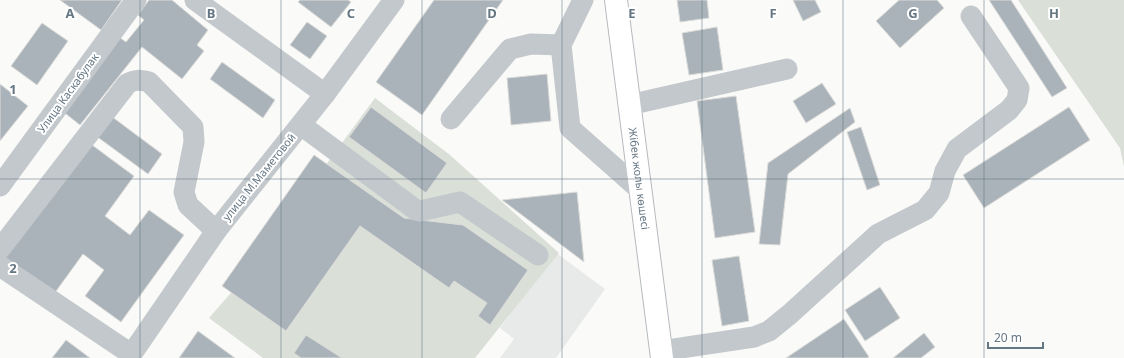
<svg xmlns="http://www.w3.org/2000/svg" width="1124" height="358" viewBox="0 0 1124 358" font-family="'Noto Sans',sans-serif">
  <rect width="100%" height="100%" fill="#fafaf8"/>
  <polygon fill="#e8e9e9" points="555,252 605,289 556,358 500,358 514,339 500,328"/>
  <g fill="#dadfd7">
    <polygon points="1018,0 1124,0 1124,167 1120,148"/>
    <polygon points="375,98 450,155 559,253 475,358 263,358 209,318 237,286"/>
  </g>
  <g fill="#aab3b9" stroke="#dcdcda">
    <polygon points="60,0 122,0 101,30"/>
    <polygon points="149,0 172,0 208,30 197,45 204,51 182,79 142,47 80,125 61,110 119,37 126,42 144,20 138,15"/>
    <polygon points="300,0 348,0 351,2 331,27 298,2"/>
    <polygon points="434,0 503,0 422,115 376,82"/>
    <polygon points="677,0 707,0 709,18 680,22"/>
    <polygon points="793,0 815,0 821,12 803,21"/>
    <polygon points="899,0 937,0 944,8 900,48 876,21"/>
    <polygon points="989,0 1011,0 1067,88 1052,97"/>
    <polygon points="307,22 327,36 310,59 290,45"/>
    <polygon points="42,23 68,41 37,85 11,66"/>
    <polygon points="717,27 723,70 689,75 682,33"/>
    <polygon points="222,62 275,100 263,118 210,79"/>
    <polygon points="547,74 551,121 511,125 507,78"/>
    <polygon points="822,83 836,104 806,123 793,101"/>
    <polygon points="0,84 28,106 0,141"/>
    <polygon points="736,96 755,232 715,238 697,101"/>
    <polygon points="371,107 447,163 426,193 349,137"/>
    <polygon points="1069,107 1090,140 984,208 963,175"/>
    <polygon points="850,108 855,122 788,174 780,245 759,244 768,163"/>
    <polygon points="107,113 162,154 148,174 92,133"/>
    <polygon points="861,127 880,185 867,190 847,132"/>
    <polygon points="88,142 134,176 105,216 130,235 149,210 184,235 121,322 85,296 104,270 83,254 54,294 4,258"/>
    <polygon points="314,155 404,218 463,225 528,270 490,325 478,316 487,303 454,281 449,288 360,226 286,331 222,286"/>
    <polygon points="577,192 584,262 502,200"/>
    <polygon points="739,256 749,321 722,326 712,260"/>
    <polygon points="880,287 900,318 865,341 845,310"/>
    <polygon points="844,319 869,357 867,358 786,358"/>
    <polygon points="198,331 235,358 179,358"/>
    <polygon points="924,333 935,347 921,358 893,358"/>
    <polygon points="306,335 342,358 301,358 294,353"/>
    <polygon points="66,340 90,358 52,358"/>
  </g>
  <g fill="none" stroke-linecap="round" stroke-linejoin="round">
    <g stroke="#b5babe" stroke-width="24">
      <g id="major">
        <path id="s1" d="M 616,0 L 662,358"/>
      </g>
    </g>
    <g stroke="#c3c8cc" stroke-width="21">
      <polyline points="195,0 325,94"/>
      <polyline points="583,0 561,45 570,128 640,190"/>
      <polyline points="629,105 787,69"/>
      <polyline points="451,119 510,49 531,44 561,45"/>
      <polyline points="301,125 416,210 420,211 460,202 538,255"/>
      <polyline points="0,186 136,0"/>
      <path d="M 0,249 L 127,84 C 135,79 140,80 149,82 L 193,127 L 194,142 L 184,192 L 188,205 L 216,231"/>
      <polyline points="0,266 131,354"/>
      <polyline points="661,351 754,337 769,331 790,314 878,234 925,210 939,193 945,171 957,149 1009,110 1017,100 1019,88 971,16"/>
      <polyline points="129,358 216,231 325,94 394,0"/>
    </g>
    <use href="#major" stroke="#fff" stroke-width="22"/>
  </g>
  <path fill="none" stroke="#657683" stroke-width="1" stroke-opacity="0.55" d="M 140,0 L 140,358M 281,0 L 281,358M 422,0 L 422,358M 562,0 L 562,358M 702,0 L 702,358M 843,0 L 843,358M 984,0 L 984,358M 0,179 L 1124,179"/>
  <g text-anchor="middle" stroke-width="4" stroke-linejoin="round" paint-order="stroke">
    <g font-size="11" fill="#657683" stroke="#fff">
      <text transform="translate(68 93) rotate(-54)" y="4">Улица Каскабулак</text>
      <text transform="translate(259 177) rotate(-51)" y="4">улица М.Маметовой</text>
      <text dy="4" stroke="none"><textPath href="#s1" startOffset="180">Жібек жолы көшесі</textPath></text>
    </g>
  </g>
  <g font-size="13" text-anchor="middle" font-weight="bold" fill="#657683" stroke="#fff" stroke-width="4" stroke-linejoin="round" paint-order="stroke">
    <text x="70" y="18">A</text>
    <text x="211" y="18">B</text>
    <text x="351" y="18">C</text>
    <text x="492" y="18">D</text>
    <text x="632" y="18">E</text>
    <text x="773" y="18">F</text>
    <text x="913" y="18">G</text>
    <text x="1054" y="18">H</text>
    <text x="13" y="94">1</text>
    <text x="13" y="273">2</text>
  </g>
  <path d="M988 342v6h55v-6" fill="none" stroke="#657683" stroke-width="2"/>
  <text x="994" y="342" font-size="12" fill="#657683" stroke="#ffffff" stroke-width="3" paint-order="stroke">20 m</text>
</svg>
